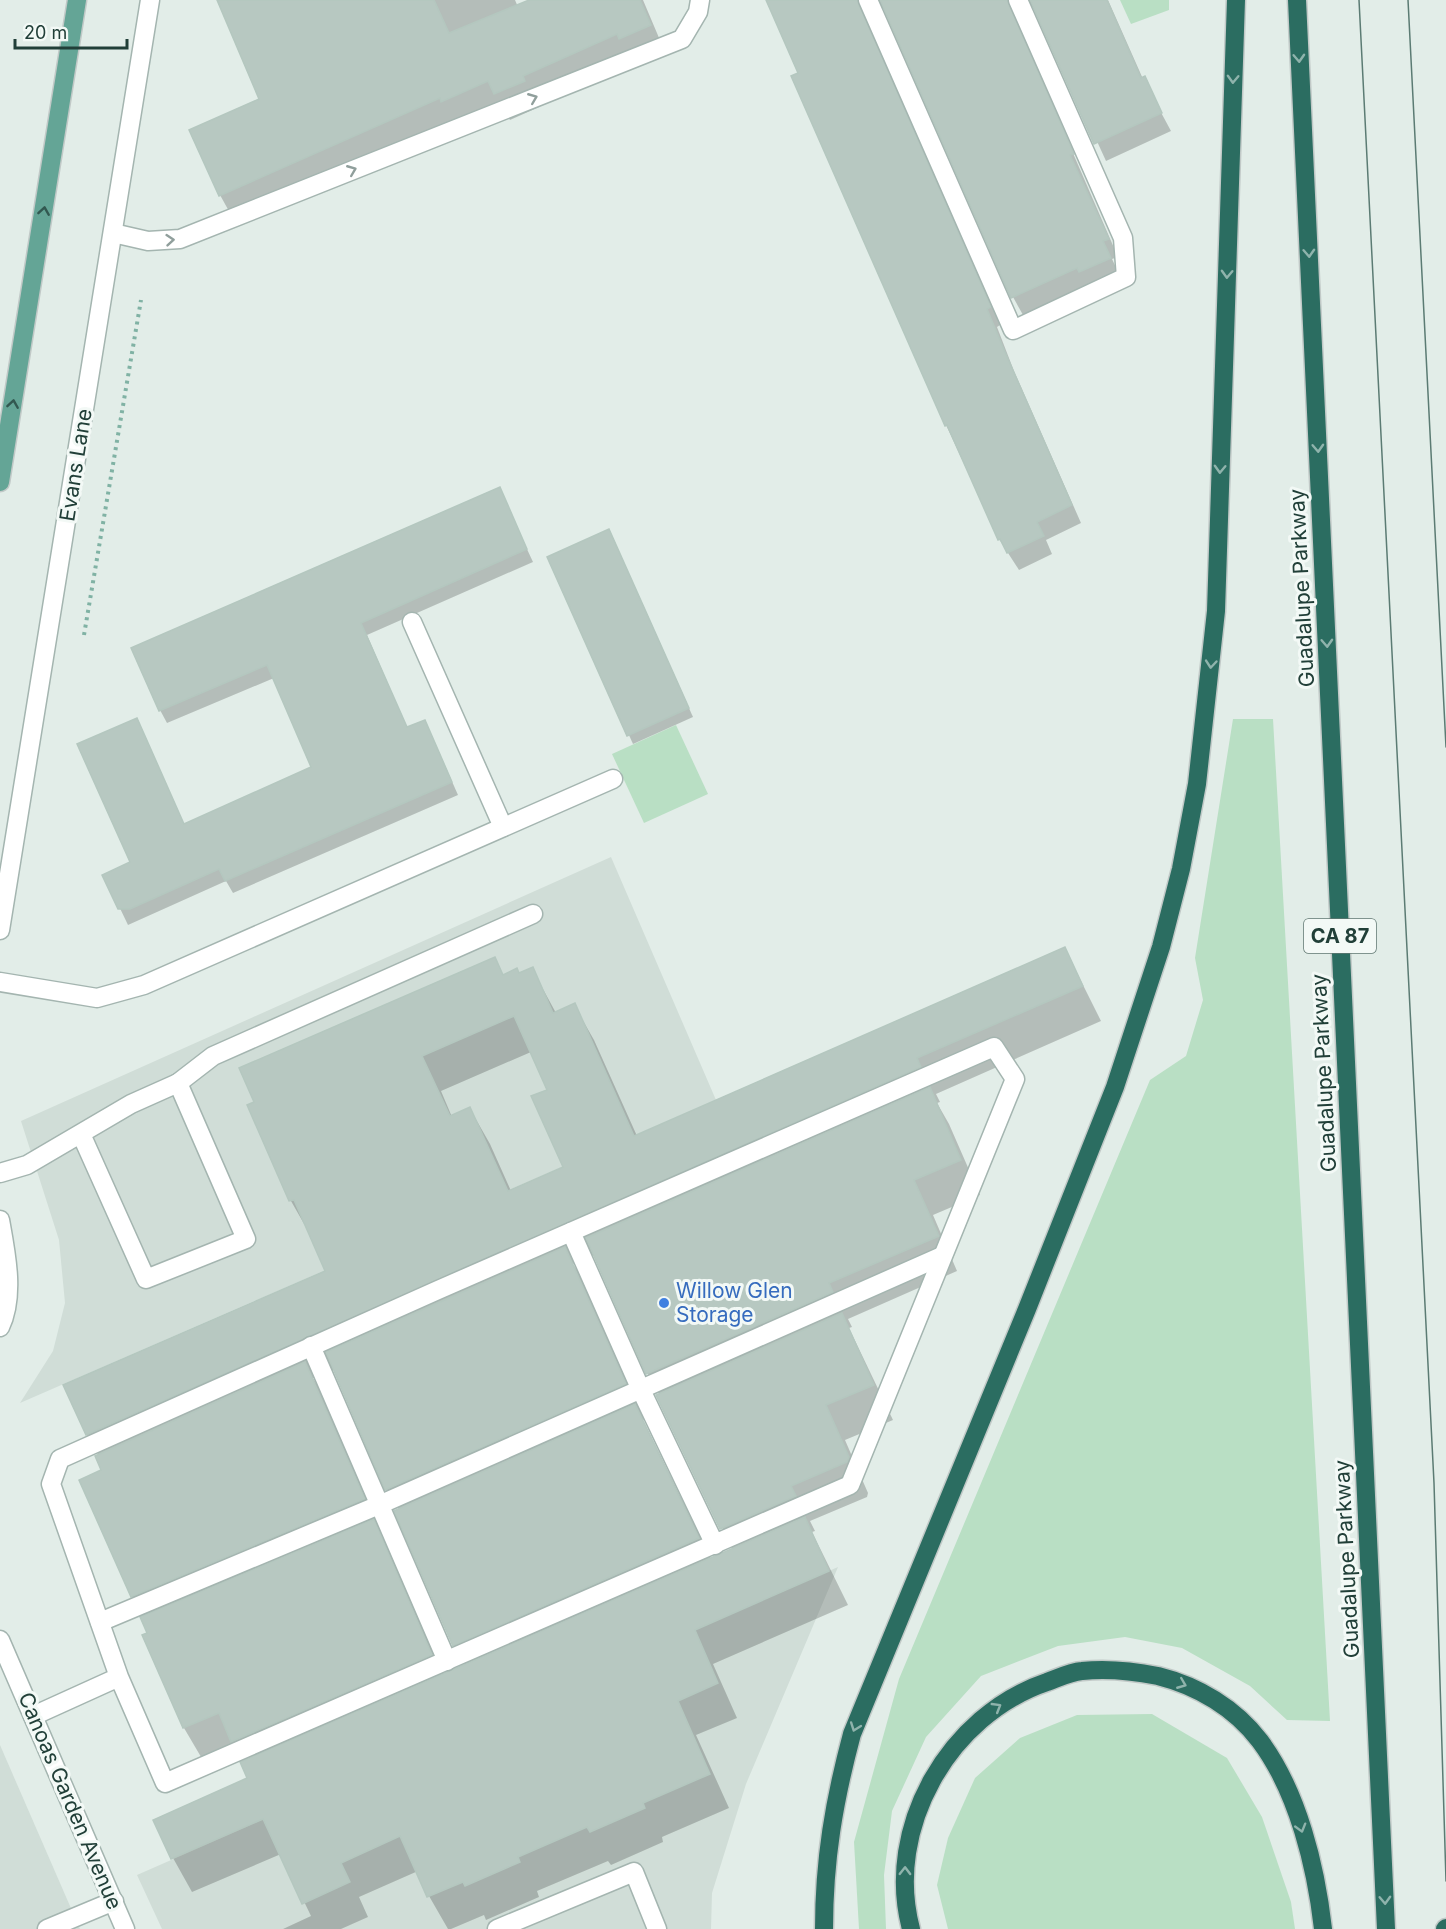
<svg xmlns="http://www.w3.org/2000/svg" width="1446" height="1929" viewBox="0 0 1446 1929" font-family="Inter,sans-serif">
  <rect width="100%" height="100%" fill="#e2ede8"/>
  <g fill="#d0ddd7">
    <polygon points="611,857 716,1100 20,1403 53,1351 65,1303 59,1240 21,1121"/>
    <polygon points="838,1567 746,1784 712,1893 711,1929 162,1929 137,1875"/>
    <polygon points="0,1745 80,1929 0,1929"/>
  </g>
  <g fill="#b9dfc4">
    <polygon points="1120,0 1169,0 1169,10 1131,24"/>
    <polygon points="1233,719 1273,719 1330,1721 1287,1720 1250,1686 1182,1648 1125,1637 1058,1646 981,1676 926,1737 892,1811 884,1875 886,1929 859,1929 854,1842 899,1679 1150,1080 1186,1056 1203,1000 1195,958"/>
    <polygon points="676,725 708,794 644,823 612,754"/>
    <polygon points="1152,1714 1227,1758 1262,1817 1291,1902 1295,1929 948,1929 937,1885 948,1838 975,1778 1020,1738 1077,1715"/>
  </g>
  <g fill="#0003" fill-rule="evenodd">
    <polygon points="219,0 515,0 518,7 533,0 643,0 665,52 537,102 539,107 510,120 503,107 235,222 220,195 261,100"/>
    <polygon points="768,0 1108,0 1143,79 1171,131 1106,161 1037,10 1031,6 1019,11 1017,24 1118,257 1112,259 1120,276 1088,286 1023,315 1013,297 886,8 874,7 866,18 1000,325 997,327 1014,371 1081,523 1046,540 1052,554 1019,570 999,539 946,425"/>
    <polygon points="499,489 533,562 367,635 407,728 431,734 458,795 233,893 226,881 128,925 104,875 132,863 184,826 313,768 274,678 167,723 160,710"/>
    <polygon points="609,530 693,717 633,744 549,558"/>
    <path d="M 1065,949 L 1101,1021 L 936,1094 L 940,1102 L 937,1103 L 949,1124 L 980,1195 L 933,1215 L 957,1271 L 848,1319 L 852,1327 L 849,1328 L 893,1420 L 845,1440 L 868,1493 L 867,1497 L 810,1521 L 815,1531 L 812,1532 L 848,1605 L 713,1664 L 737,1718 L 696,1735 L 729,1808 L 662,1837 L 663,1842 L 611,1865 L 608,1861 L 537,1891 L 539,1897 L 486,1920 L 484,1915 L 451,1929 L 448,1929 L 429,1896 L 418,1871 L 359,1897 L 368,1917 L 341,1929 L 283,1929 L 311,1916 L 281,1854 L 192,1892 L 173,1858 L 249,1779 L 245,1762 L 237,1748 L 204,1762 L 184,1728 L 144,1636 L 149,1634 L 145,1617 L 132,1596 L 99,1456 L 87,1435 L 327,1272 L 311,1236 L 291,1201 L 249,1106 L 494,959 L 504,976 L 519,975 L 532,969 L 556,1013 L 574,1005 L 594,1040 L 637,1136 ZM 531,1052 L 548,1090 L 565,1168 L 511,1191 L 490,1144 L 470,1109 L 452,1117 L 441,1091 ZM 595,1254 L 648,1374 L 660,1395 L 658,1396 L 733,1550 L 711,1559 L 643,1420 L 645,1419 L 585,1283 L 573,1264 ZM 335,1369 L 387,1489 L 399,1510 L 454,1645 L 466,1666 L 445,1675 L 393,1556 L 381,1535 L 383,1534 L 325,1398 L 313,1378 Z"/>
  </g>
  <g fill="#b7c8c1" stroke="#b4c7bf" stroke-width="1.5" fill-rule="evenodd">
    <polygon points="217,0 434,0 449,33 529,0 640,0 651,25 619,39 617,34 523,76 525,81 494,94 488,81 441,102 440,98 219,196 189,130 259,99"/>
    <polygon points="766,0 857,0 991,307 987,309 1005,352 1072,505 1037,522 1044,536 1007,553 1000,539 998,540 947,425 945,426 791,76 798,73"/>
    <polygon points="880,0 1007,0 1074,154 1070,155 1109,239 1103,241 1111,258 1079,272 1077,268 1011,298"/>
    <polygon points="1030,0 1107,0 1141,78 1145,76 1162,113 1094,144"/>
    <polygon points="500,487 527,549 361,623 407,727 425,720 452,782 225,881 219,869 130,909 118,909 102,875 130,862 77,744 137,718 184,824 311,767 267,665 159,711 131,648"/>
    <polygon points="609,529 689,708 627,736 547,557"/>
    <path d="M 1065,947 L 1083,986 L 917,1058 L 921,1067 L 86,1435 L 63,1385 L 325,1271 L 294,1200 L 289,1201 L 247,1105 L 254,1102 L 239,1068 L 495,957 L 503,975 L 517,968 L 519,973 L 533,967 L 553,1013 L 575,1003 L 634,1136 ZM 514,1016 L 547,1090 L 531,1096 L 563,1167 L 508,1191 L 470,1107 L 450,1116 L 422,1056 Z"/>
    <polygon points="930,1087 961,1160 914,1180 939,1236 829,1283 833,1292 646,1374 586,1238"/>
    <polygon points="565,1247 626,1384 385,1490 326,1352"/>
    <polygon points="842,1313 874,1385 826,1405 849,1457 847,1462 791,1486 796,1496 720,1529 656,1395"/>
    <polygon points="305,1362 365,1499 131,1597 79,1480 101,1470 95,1456"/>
    <polygon points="635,1404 699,1538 453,1646 394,1511"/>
    <polygon points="805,1517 829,1571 695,1630 718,1683 678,1701 710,1774 643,1803 645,1808 590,1832 587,1827 518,1857 520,1862 465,1886 463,1882 427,1897 400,1836 341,1863 350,1882 302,1904 263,1819 171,1859 153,1820 247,1778 240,1762"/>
    <polygon points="374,1519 432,1655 231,1742 219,1713 183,1728 142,1635 147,1633 140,1617"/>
  </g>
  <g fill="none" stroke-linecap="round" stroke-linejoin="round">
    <g stroke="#a4b5b0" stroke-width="21">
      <g id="minor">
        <polyline points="868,0 1013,330 1126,277 1123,238 1018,0"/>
        <polyline points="113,233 148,241 180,239 682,39 698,12 700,0"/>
        <polyline points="412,622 503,827"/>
        <polyline points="0,930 150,0"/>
        <polyline points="0,982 97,998 144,985 613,779"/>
        <polyline points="178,1083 213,1056 533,914"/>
        <polyline points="0,1173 27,1165 131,1104 178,1083 246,1239 146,1279 81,1134"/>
        <path d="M 0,1220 C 6,1253 15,1296 0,1327"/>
        <polyline points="571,1232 641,1390 715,1545"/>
        <polyline points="311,1346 447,1661"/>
        <polyline points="100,1622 379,1505 942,1256"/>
        <polyline points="0,1640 125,1929"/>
        <polyline points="33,1716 119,1677 165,1783 850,1485 1015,1079 994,1047 438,1290 60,1459 51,1484 119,1677"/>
        <polyline points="47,1929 114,1901"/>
        <polyline points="497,1929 634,1872 657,1929"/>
      </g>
    </g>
    <g stroke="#c1c9c7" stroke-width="21">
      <polyline id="major" points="0,482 77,0"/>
    </g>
    <g stroke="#c1c9c7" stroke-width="21">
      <g id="highway">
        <polyline points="1297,0 1386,1929"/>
        <path d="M 824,1929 C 824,1860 834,1801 852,1734 L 1027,1309 L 1115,1087 L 1161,947 L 1181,869 L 1197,784 L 1216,611 L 1236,0"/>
        <path d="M 911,1929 C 884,1828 949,1715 1047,1682 C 1058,1678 1070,1672 1082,1671 C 1108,1668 1133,1671 1158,1676 C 1198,1686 1235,1708 1260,1741 C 1298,1792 1316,1867 1323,1929"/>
        <polyline points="1445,1929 1446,1928"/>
      </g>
    </g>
    <polyline stroke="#80b2a4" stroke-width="4" stroke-dasharray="3 4.5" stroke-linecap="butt" points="84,635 141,300"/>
    <use href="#minor" stroke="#fff" stroke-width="18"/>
    <use href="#major" stroke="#64a596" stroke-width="18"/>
    <use href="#highway" stroke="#2b6d61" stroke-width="18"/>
    <g stroke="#5b7b73" stroke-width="1.5">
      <polyline points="1359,0 1434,1483 1446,1881"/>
      <polyline points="1408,0 1446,747"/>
    </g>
  </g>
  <defs><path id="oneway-chevron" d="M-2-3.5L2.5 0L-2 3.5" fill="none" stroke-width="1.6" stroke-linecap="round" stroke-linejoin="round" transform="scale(1.5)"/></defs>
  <g stroke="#8fb3ac">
    <use href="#oneway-chevron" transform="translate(1299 58) rotate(87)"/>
    <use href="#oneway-chevron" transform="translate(1233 79) rotate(92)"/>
    <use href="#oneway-chevron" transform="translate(1309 253) rotate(87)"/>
    <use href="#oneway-chevron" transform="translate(1227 274) rotate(92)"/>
    <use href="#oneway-chevron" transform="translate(1318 448) rotate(87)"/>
    <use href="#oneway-chevron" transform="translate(1220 469) rotate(92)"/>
    <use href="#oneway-chevron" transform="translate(1327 643) rotate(87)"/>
    <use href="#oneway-chevron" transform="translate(1211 664) rotate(95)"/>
    <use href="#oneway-chevron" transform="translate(1182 1684) rotate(22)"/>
    <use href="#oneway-chevron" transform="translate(997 1707) rotate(-31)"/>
    <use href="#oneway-chevron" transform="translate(855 1727) rotate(110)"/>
    <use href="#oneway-chevron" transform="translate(1301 1828) rotate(74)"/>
    <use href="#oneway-chevron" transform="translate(905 1871) rotate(-89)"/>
    <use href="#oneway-chevron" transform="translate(1385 1900) rotate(88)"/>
  </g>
  <g stroke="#909f9c">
    <use href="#oneway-chevron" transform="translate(533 98) rotate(-22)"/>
    <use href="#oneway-chevron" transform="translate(352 170) rotate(-22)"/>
    <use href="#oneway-chevron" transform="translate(170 240) rotate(-5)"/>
  </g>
  <g stroke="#325850">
    <use href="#oneway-chevron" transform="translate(44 211) rotate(-81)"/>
    <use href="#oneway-chevron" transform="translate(13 404) rotate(-81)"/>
  </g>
  <circle fill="#3f7fe0" stroke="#f3f9f6" stroke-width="2" cx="664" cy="1303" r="6"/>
  <g text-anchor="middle" stroke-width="6" stroke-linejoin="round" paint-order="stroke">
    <rect fill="#f3f9f6" stroke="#607771" stroke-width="1.5" x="1304" y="919" width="72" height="34" rx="4.5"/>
    <g font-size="20" font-weight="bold" fill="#213f38">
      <text x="1340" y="943">CA 87</text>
    </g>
    <g font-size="21" fill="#213f38" stroke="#f3f9f6">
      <text transform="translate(76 465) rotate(-81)" y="7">Evans Lane</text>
      <text transform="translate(1302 588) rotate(-93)" y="7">Guadalupe Parkway</text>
      <text transform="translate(1324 1073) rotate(-93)" y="7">Guadalupe Parkway</text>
      <text transform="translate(1347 1559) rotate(-93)" y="7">Guadalupe Parkway</text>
      <text transform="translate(70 1801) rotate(67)" y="7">Canoas Garden Avenue</text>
    </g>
    <g font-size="21" fill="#366cbe" stroke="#f3f9f6" text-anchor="start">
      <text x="676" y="1298">Willow Glen<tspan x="676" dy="24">Storage</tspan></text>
    </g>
  </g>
  <path d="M15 39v9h112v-9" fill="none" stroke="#213f38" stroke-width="3"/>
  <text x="24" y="39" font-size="18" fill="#213f38" stroke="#f3f9f6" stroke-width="4.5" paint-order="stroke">20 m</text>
</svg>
